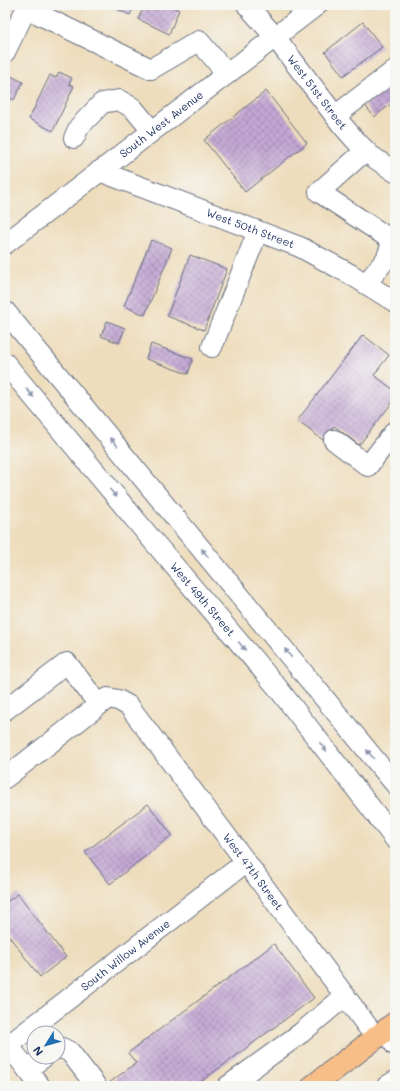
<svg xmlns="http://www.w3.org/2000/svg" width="400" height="1091" viewBox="0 0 400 1091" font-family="Mali,sans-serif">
  <defs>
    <pattern id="building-cross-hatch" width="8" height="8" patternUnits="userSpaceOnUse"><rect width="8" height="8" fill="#c4a8d4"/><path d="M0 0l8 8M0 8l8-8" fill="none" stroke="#9e89af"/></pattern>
  </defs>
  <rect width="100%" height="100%" fill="#f6f6f2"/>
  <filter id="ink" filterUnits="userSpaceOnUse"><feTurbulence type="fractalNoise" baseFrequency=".025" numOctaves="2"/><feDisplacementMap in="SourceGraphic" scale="8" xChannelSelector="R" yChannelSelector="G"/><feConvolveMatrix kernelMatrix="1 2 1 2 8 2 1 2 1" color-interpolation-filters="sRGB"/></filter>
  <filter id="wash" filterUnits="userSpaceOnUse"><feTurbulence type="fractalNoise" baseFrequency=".012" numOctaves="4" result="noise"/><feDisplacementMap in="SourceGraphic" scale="16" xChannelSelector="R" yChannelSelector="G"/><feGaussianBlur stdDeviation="0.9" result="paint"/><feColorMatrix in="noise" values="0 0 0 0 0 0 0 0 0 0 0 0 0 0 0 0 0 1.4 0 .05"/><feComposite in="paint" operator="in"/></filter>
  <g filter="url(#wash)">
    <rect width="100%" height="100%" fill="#eeddbc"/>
    <g id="blocks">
      <g fill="url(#building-cross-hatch)">
        <polygon points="108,5 168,5 179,10 169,34 138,19 143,9 135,5 130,15"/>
        <polygon points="363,22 382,47 343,76 325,52"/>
        <polygon points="59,72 72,78 69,84 74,86 53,131 29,119 50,75 56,78"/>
        <polygon points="5,73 23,82 14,100 11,98 5,110"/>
        <polygon points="395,82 395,101 374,117 365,105"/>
        <polygon points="266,91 307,143 245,192 204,140"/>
        <polygon points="151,240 172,248 145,315 124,306"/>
        <polygon points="190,255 227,269 204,330 167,316"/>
        <polygon points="107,321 125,328 119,343 101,336"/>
        <polygon points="363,335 389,355 374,375 395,391 395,399 359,445 334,426 323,440 297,421"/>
        <polygon points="151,344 193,359 188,374 146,359"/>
        <polygon points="148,804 172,835 110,884 85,852"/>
        <polygon points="18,894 66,957 40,977 5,931 5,903"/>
        <polygon points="274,944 314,998 195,1086 111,1086 109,1083 136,1063 128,1053"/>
      </g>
    </g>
  </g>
  <g filter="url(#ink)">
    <use href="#blocks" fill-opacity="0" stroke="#656c7f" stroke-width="1"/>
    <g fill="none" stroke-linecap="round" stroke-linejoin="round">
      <g stroke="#656c7f" stroke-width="22">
        <g id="minor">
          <path id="s1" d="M 247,5 L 275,37 L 342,125 L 356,141 L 370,155 L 395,172"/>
          <polyline points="26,8 151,69 199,41 227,74"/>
          <polyline points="5,52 28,5"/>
          <polyline points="335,116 395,70"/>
          <polyline points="74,138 79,127 102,103 119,100 133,108 152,131"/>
          <polyline points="365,151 319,192 393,241 386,259 366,284"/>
          <path id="s2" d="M 99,171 L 300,247 L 350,274 L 395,302"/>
          <path id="s3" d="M 5,244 L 317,5"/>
          <polyline points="5,311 395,784"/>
          <polyline points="212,347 258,231"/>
          <path id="s4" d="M 5,363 L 148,535 L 277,687 L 395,839"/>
          <polyline points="334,440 368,466 395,431"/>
          <polyline points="5,710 67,663 99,705"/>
          <path id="s5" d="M 5,778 L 108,698 L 118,700 L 129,706 L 246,862 L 376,1038"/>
          <polyline points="385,1031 395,1045"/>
          <polyline points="8,1045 27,1069 44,1057"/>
          <path id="s6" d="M 5,1048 L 246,862"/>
          <polyline points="58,1049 62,1048 70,1052 96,1086"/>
          <polyline points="27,1069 40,1086"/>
          <polyline points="228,1086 301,1033 345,996"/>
          <polyline points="387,1086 395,1081"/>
        </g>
      </g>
      <g stroke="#656c7f" stroke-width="24">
        <polyline id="major" points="313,1086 395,1023"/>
      </g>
      <use href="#minor" stroke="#fff" stroke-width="20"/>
      <use href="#major" stroke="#f7be88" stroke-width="22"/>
    </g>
    <defs><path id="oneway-solid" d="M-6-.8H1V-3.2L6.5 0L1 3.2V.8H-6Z"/></defs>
    <g fill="#8d97ae">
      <use href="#oneway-solid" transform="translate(30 393) rotate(50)"/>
      <use href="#oneway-solid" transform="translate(114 442) rotate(-130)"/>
      <use href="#oneway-solid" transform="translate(113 493) rotate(50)"/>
      <use href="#oneway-solid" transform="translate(205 553) rotate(-129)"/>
      <use href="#oneway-solid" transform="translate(242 646) rotate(50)"/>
      <use href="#oneway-solid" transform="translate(288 653) rotate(-129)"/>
      <use href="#oneway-solid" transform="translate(323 747) rotate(52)"/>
      <use href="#oneway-solid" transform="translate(370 754) rotate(-129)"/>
    </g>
  </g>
  <g text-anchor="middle" stroke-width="3.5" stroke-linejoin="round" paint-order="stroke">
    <g font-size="11" fill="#1b2f5e" stroke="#f6f6f2">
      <text dy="4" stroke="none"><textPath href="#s1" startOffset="112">West 51st Street</textPath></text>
      <text dy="4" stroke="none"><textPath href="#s3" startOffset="197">South West Avenue</textPath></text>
      <text dy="4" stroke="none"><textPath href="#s2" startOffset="162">West 50th Street</textPath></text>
      <text dy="4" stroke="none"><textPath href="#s4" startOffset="308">West 49th Street</textPath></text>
      <text dy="4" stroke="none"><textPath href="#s5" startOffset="360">West 47th Street</textPath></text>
      <text dy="4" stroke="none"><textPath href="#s6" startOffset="152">South Willow Avenue</textPath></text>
    </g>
  </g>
  <rect width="400" height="1091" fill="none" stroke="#f6f6f2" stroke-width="20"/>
  <g transform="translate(46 1045) rotate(233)"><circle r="19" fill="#f6f6f2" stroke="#9ea6b7"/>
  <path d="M0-3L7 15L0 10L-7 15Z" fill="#1f6fb2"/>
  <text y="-6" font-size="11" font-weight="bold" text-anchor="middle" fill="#1b2f5e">N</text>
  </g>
</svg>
